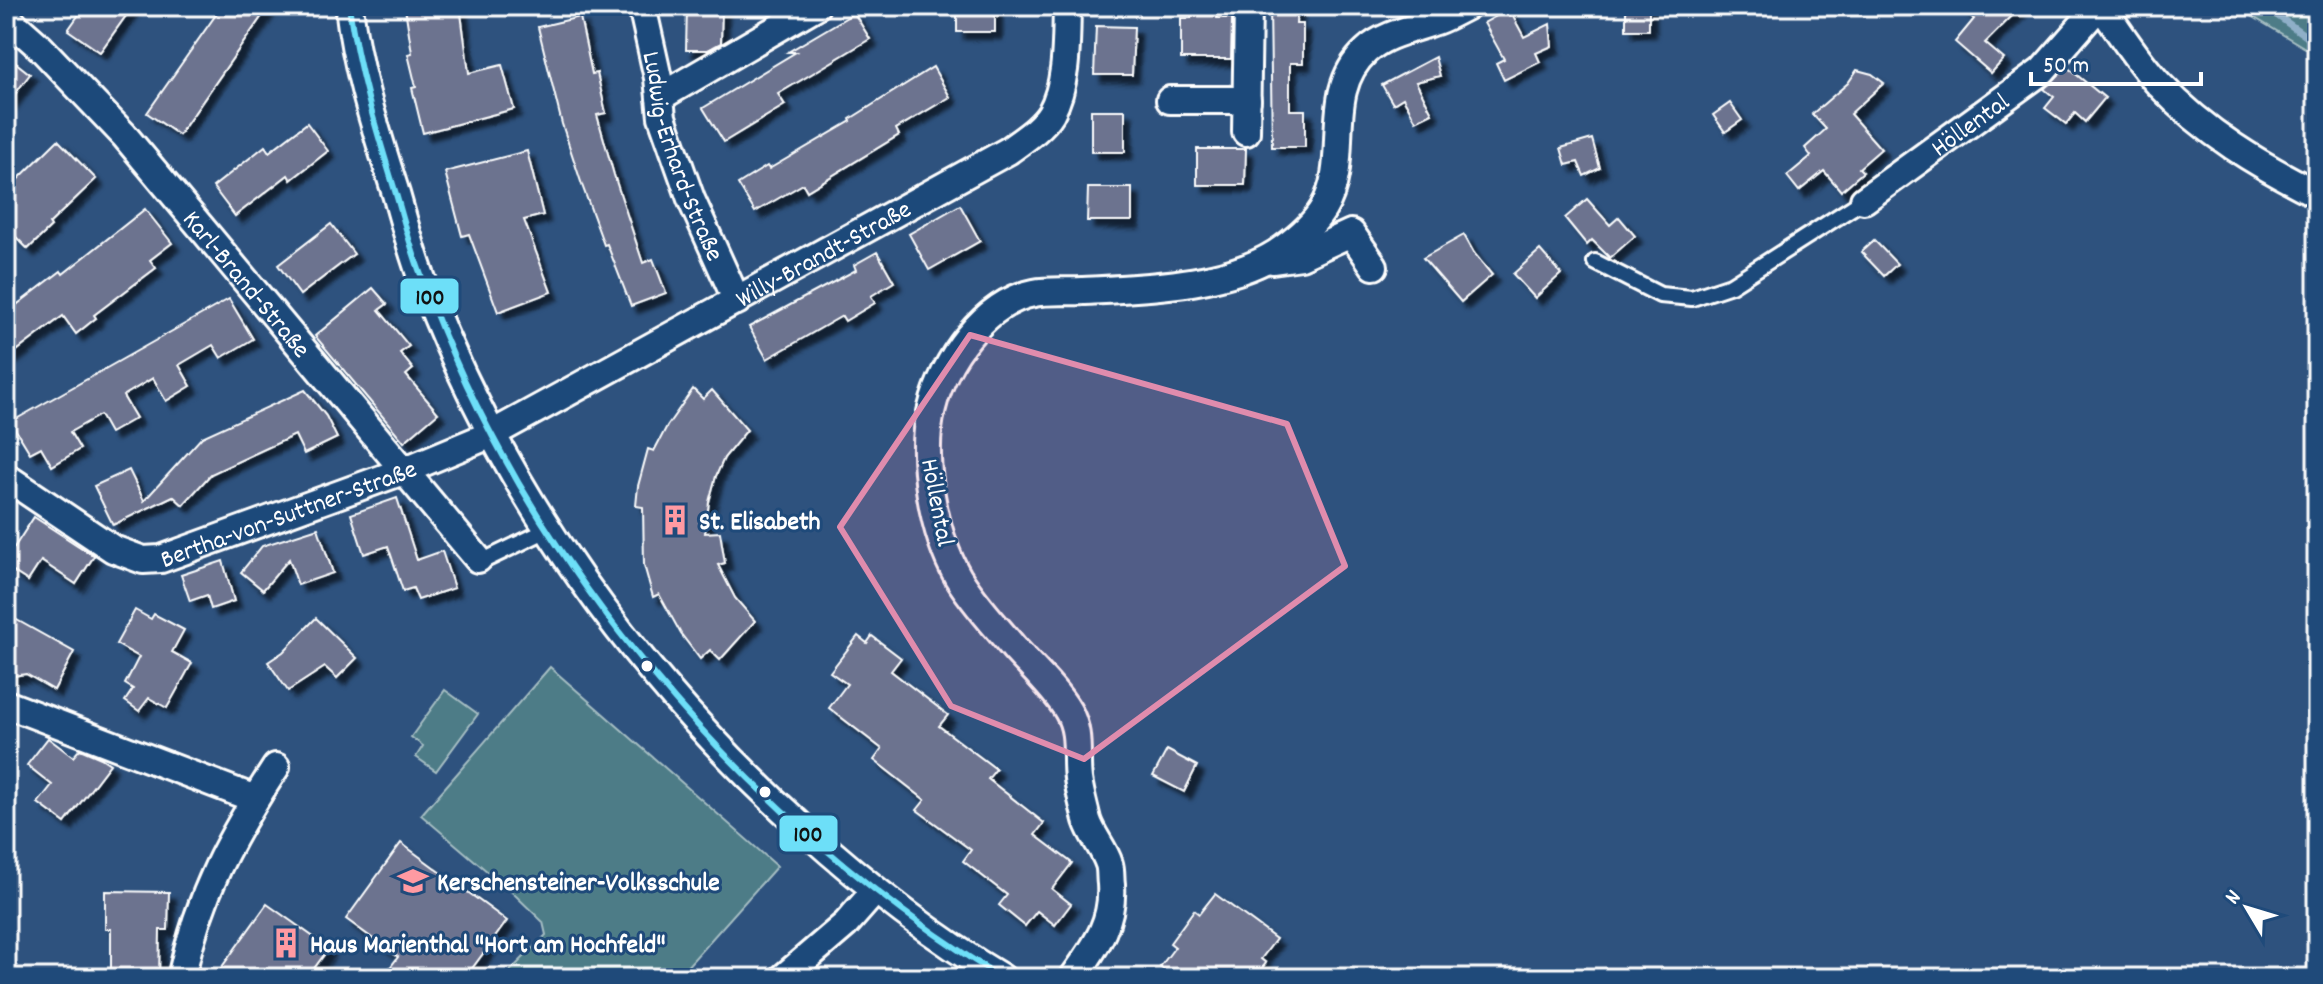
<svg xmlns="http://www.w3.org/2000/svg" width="2323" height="984" viewBox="0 0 2323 984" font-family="Dekko,sans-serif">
  <defs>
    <filter id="shadow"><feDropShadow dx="7" dy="7" stdDeviation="2" flood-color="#0009"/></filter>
  </defs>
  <rect width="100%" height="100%" fill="#2e527e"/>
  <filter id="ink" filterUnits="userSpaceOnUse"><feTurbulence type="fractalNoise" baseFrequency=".0125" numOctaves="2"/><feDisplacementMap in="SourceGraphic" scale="16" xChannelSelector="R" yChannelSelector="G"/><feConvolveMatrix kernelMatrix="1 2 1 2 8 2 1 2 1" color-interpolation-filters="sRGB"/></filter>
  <g filter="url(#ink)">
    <g fill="#4d7c87" stroke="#a6bec3" stroke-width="2">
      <polygon points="2235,6 2317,6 2317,55"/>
      <polygon points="550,667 777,866 677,978 503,978 546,935 543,922 515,895 421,815"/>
      <polygon points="445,690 478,714 436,771 416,757 423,746 411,737"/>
    </g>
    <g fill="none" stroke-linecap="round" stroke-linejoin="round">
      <polyline stroke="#8fafc8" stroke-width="7" points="2264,6 2317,44"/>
    </g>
    <g fill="#6c738f" stroke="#fff" stroke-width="2" filter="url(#shadow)">
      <polygon points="85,6 133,6 100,52 68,30"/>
      <polygon points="222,6 269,6 179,135 147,113"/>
      <polygon points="420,6 460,6 469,73 502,65 514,109 423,133 412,88 416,87 408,54 412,53 405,8"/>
      <polygon points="687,6 722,6 721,43 708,50 686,50"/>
      <rect x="957" y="6" width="38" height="26"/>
      <polygon points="1191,6 1217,6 1217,18 1232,18 1231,59 1181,59 1181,18 1191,18"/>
      <polygon points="1270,6 1297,6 1296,24 1303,24 1303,63 1290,63 1290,110 1305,110 1305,147 1272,147"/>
      <rect x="1626" y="6" width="23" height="24"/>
      <polygon points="1960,6 2022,6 1985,43 2004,59 1991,73 1955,42 1974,19"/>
      <polygon points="1509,9 1524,37 1550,24 1552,46 1536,53 1540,62 1504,80 1496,63 1504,59 1484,23"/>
      <polygon points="854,13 870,39 778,94 785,105 724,142 703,108 796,52 788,52"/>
      <polygon points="580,17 592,74 597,73 606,113 597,115 614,175 643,263 653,259 666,293 631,306 607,244 604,245 582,185 562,124 538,27"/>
      <polygon points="1096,26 1134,27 1132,75 1094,75"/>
      <polygon points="6,55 30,74 6,106"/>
      <polygon points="1435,57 1440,76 1416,82 1432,113 1416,121 1403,98 1393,104 1382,85"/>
      <polygon points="933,67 950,97 896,129 899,135 807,191 803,184 755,212 738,184 767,166 769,169 851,121 850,119"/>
      <polygon points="2067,67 2105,98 2085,122 2075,113 2066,124 2045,108 2054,97 2044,89"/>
      <polygon points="1857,70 1872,74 1884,83 1850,114 1881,149 1859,168 1863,172 1841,191 1824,171 1799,191 1787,176 1811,156 1805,148 1826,129 1812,114 1848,83"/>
      <polygon points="1730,103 1742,120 1725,132 1713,115"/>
      <rect x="1091" y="110" width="34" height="42"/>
      <polygon points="307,123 328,151 291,180 288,175 235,216 213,187 265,146 269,152"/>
      <polygon points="1592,139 1600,168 1584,176 1578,162 1566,165 1561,148"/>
      <polygon points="58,140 96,179 49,224 51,227 28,249 6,227 6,191"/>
      <polygon points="1197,149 1246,149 1245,185 1197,185"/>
      <polygon points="527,151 543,215 524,220 551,292 498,312 469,234 462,236 445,172"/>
      <polygon points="1088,188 1132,188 1132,221 1087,221"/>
      <polygon points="1587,199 1610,225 1619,217 1635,236 1610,258 1592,240 1587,245 1565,218"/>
      <polygon points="960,205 980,241 929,270 909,234"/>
      <polygon points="145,209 172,243 150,260 156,268 94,315 96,318 76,334 63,316 6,359 6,313 61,271 63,274"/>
      <polygon points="331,224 354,254 300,295 278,265"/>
      <polygon points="1464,235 1474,253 1492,275 1461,302 1423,258"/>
      <polygon points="1874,240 1897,264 1884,276 1861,252"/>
      <polygon points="1540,250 1561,274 1535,298 1513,274"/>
      <polygon points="877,252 894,282 871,296 875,303 845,321 842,316 767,359 749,327 856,270 854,265"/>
      <polygon points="373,288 387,304 379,310 409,346 400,353 413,369 406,375 438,413 404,442 315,336"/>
      <polygon points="229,299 253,339 221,358 213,345 179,365 191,386 166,401 153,378 123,396 136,418 110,433 100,415 70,432 80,449 52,466 41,447 30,453 11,422"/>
      <polygon points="693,389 703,399 712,390 747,430 724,458 716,476 709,502 705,533 720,532 725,563 718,565 735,598 755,621 720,660 710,650 700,659 681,634 659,594 653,597 644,565 643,507 636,506 638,486 648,449 654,451 667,426"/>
      <polygon points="305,390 326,416 337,438 304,454 295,435 211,474 183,505 173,496 113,525 94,486 129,470 144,501 202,437"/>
      <polygon points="397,498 417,560 442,551 454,588 418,600 413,588 403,591 388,546 364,554 351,514"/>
      <polygon points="34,517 94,556 76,584 41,561 28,581 6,567 6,560"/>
      <polygon points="318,528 333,573 298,585 289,559 263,590 241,572 262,546"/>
      <polygon points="223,561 234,601 211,609 207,595 190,601 181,575"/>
      <polygon points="135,610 151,619 154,614 184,630 172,652 192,663 167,708 149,698 139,711 125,701 133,689 125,684 139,657 116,644"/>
      <polygon points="6,614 74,652 54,690 26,674 6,677"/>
      <polygon points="316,618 357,658 337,678 325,667 288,691 268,662 283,652"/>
      <polygon points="858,636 867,643 872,636 901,658 891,671 948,715 939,726 996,769 988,779 1044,823 1035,835 1072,863 1052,889 1071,904 1055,925 1037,911 1025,926 999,905 1007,895 963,861 971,850 917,810 925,800 874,760 882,749 829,708 847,684 830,672"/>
      <polygon points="48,738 73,757 80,749 101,758 110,764 65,823 38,803 52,785 27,765"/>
      <polygon points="1167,750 1197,766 1184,792 1153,776"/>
      <polygon points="401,843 507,921 465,978 382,978 398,957 346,919"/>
      <polygon points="105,891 169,892 168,930 160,930 159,978 111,978 111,929 105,929"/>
      <polygon points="1215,894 1276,939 1261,959 1266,963 1254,978 1175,978 1160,967 1175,947 1170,943 1194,910 1199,914"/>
      <polygon points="267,904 329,948 307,978 214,978"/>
    </g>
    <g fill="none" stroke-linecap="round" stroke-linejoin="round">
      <g stroke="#fff" stroke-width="20">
        <g id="service">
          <polyline points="1595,262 1660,295 1692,298 1731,285 1864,200"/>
          <polyline points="478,559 485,560 547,530"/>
        </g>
      </g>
      <g stroke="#fff" stroke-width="32">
        <g id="minor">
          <path d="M 349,6 C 356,70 377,133 396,194 C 405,225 413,257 425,287 C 505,496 638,679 804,829 C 866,885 930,935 1002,978"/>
          <path id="s1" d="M 642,6 L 658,78 L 662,117 L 691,199 L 737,301"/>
          <path d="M 2101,6 C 2120,32 2138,62 2160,85 C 2205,133 2259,165 2317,194"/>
          <path id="s2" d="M 6,17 L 41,48 L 124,135 L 478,559"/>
          <polyline points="660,97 816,6"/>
          <polyline points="1170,100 1247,100"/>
          <polyline points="1246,132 1248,6"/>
          <path id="s3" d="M 1864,200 L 2042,71 L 2099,6"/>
          <polyline points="1272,260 1301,256 1351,233 1374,266"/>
          <path id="s4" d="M 6,477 L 113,549 L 143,560 L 161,559 L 403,471 L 492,434 L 1008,151 C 1023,140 1042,128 1051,113 C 1068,83 1066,39 1067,6"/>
          <polyline points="6,704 255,799"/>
          <path d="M 181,978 C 200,892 229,839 276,767"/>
          <polyline points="783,978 846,924 875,891"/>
          <path d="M 1073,978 C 1094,948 1114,924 1111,884 C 1110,878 1111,870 1109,864 C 1104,848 1092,836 1087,820 C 1084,807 1080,793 1078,779 C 1075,756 1081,733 1068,711 C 1056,690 1031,667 1014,648 C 995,625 973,602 958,577 C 933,533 919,456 932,408 C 943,362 984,302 1034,293 C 1049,290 1067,292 1083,291 C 1144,288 1233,286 1284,248 C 1299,237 1314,224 1323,209 C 1353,160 1320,93 1366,51 C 1384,34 1413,29 1436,21 C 1447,17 1457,11 1467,6"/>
        </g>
      </g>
      <use href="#service" stroke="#1f4a7a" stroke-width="14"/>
      <use href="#minor" stroke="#1f4a7a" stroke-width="26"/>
      <g stroke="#1f4a7a" stroke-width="12">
        <path id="bus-1" d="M 349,6 C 358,71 377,132 396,194 C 404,221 411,249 421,275 C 525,563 743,818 1002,978"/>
      </g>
      <use href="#bus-1" stroke="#6ddff8" stroke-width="6"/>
    </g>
  </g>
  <path fill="#e08cad" fill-opacity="0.2" stroke="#e08cad" stroke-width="6" stroke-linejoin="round" d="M 970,335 L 1287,424 L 1345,566 L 1084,759 L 951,706 L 840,527 Z"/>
  <defs>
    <g id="building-bare" transform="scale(2.4)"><path d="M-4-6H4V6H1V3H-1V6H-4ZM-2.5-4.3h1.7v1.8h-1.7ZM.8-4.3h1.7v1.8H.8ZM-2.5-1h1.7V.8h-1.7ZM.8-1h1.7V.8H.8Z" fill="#ff9aa2" stroke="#1f4a7a" stroke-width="2.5" paint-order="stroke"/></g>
    <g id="school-bare" transform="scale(2.4)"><path d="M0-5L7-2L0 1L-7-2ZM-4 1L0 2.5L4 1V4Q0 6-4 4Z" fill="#ff9aa2" stroke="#1f4a7a" stroke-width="2.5" paint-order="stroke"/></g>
  </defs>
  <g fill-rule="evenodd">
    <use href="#building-bare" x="675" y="520"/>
    <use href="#school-bare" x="413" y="881"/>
    <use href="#building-bare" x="286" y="943"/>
  </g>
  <g fill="#fff" stroke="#1f4a7a" stroke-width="3">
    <circle cx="647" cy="666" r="7"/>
    <circle cx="765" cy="792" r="7"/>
  </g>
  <g text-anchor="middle" stroke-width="6" stroke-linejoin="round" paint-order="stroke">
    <g font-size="26" fill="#fff" stroke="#1f4a7a">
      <text dy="9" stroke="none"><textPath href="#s3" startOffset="130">Höllental</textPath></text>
      <text dy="9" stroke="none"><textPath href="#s1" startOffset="156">Ludwig-Erhard-Straße</textPath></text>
      <text dy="9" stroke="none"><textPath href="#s4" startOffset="910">Willy-Brandt-Straße</textPath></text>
      <text dy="9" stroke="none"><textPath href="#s2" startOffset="360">Karl-Brand-Straße</textPath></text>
      <text transform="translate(939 502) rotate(79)" y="9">Höllental</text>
      <text dy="9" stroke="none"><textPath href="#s4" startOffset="314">Bertha-von-Suttner-Straße</textPath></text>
    </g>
    <g font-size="26" font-weight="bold" fill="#fff" stroke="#1f4a7a" text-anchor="start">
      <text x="699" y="529">St. Elisabeth</text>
      <text x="437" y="890">Kerschensteiner-Volksschule</text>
      <text x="310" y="952">Haus Marienthal "Hort am Hochfeld"</text>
    </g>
  </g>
  <g stroke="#1f4a7a" stroke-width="3">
    <rect x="399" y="277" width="61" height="38" rx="8" fill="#6ddff8"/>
    <rect x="778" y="814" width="61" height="39" rx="8" fill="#6ddff8"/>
  </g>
  <g font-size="22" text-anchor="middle" font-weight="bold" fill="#111">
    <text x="430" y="304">100</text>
    <text x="808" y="841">100</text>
  </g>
  <rect width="2323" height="984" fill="none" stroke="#1f4a7a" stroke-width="32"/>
  <rect x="16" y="16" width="2291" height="952" fill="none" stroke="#fff" stroke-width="3" filter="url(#ink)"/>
  <g transform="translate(2247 908) rotate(308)" stroke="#1f4a7a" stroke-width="6" paint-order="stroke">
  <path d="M0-6L14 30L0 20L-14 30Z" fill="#ffffff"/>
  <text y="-12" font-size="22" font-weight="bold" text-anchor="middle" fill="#ffffff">N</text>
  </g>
  <path d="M2031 72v12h170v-12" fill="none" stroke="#ffffff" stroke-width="4"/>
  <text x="2043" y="72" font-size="24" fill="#ffffff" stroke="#1f4a7a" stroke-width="6" paint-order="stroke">50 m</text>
</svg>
